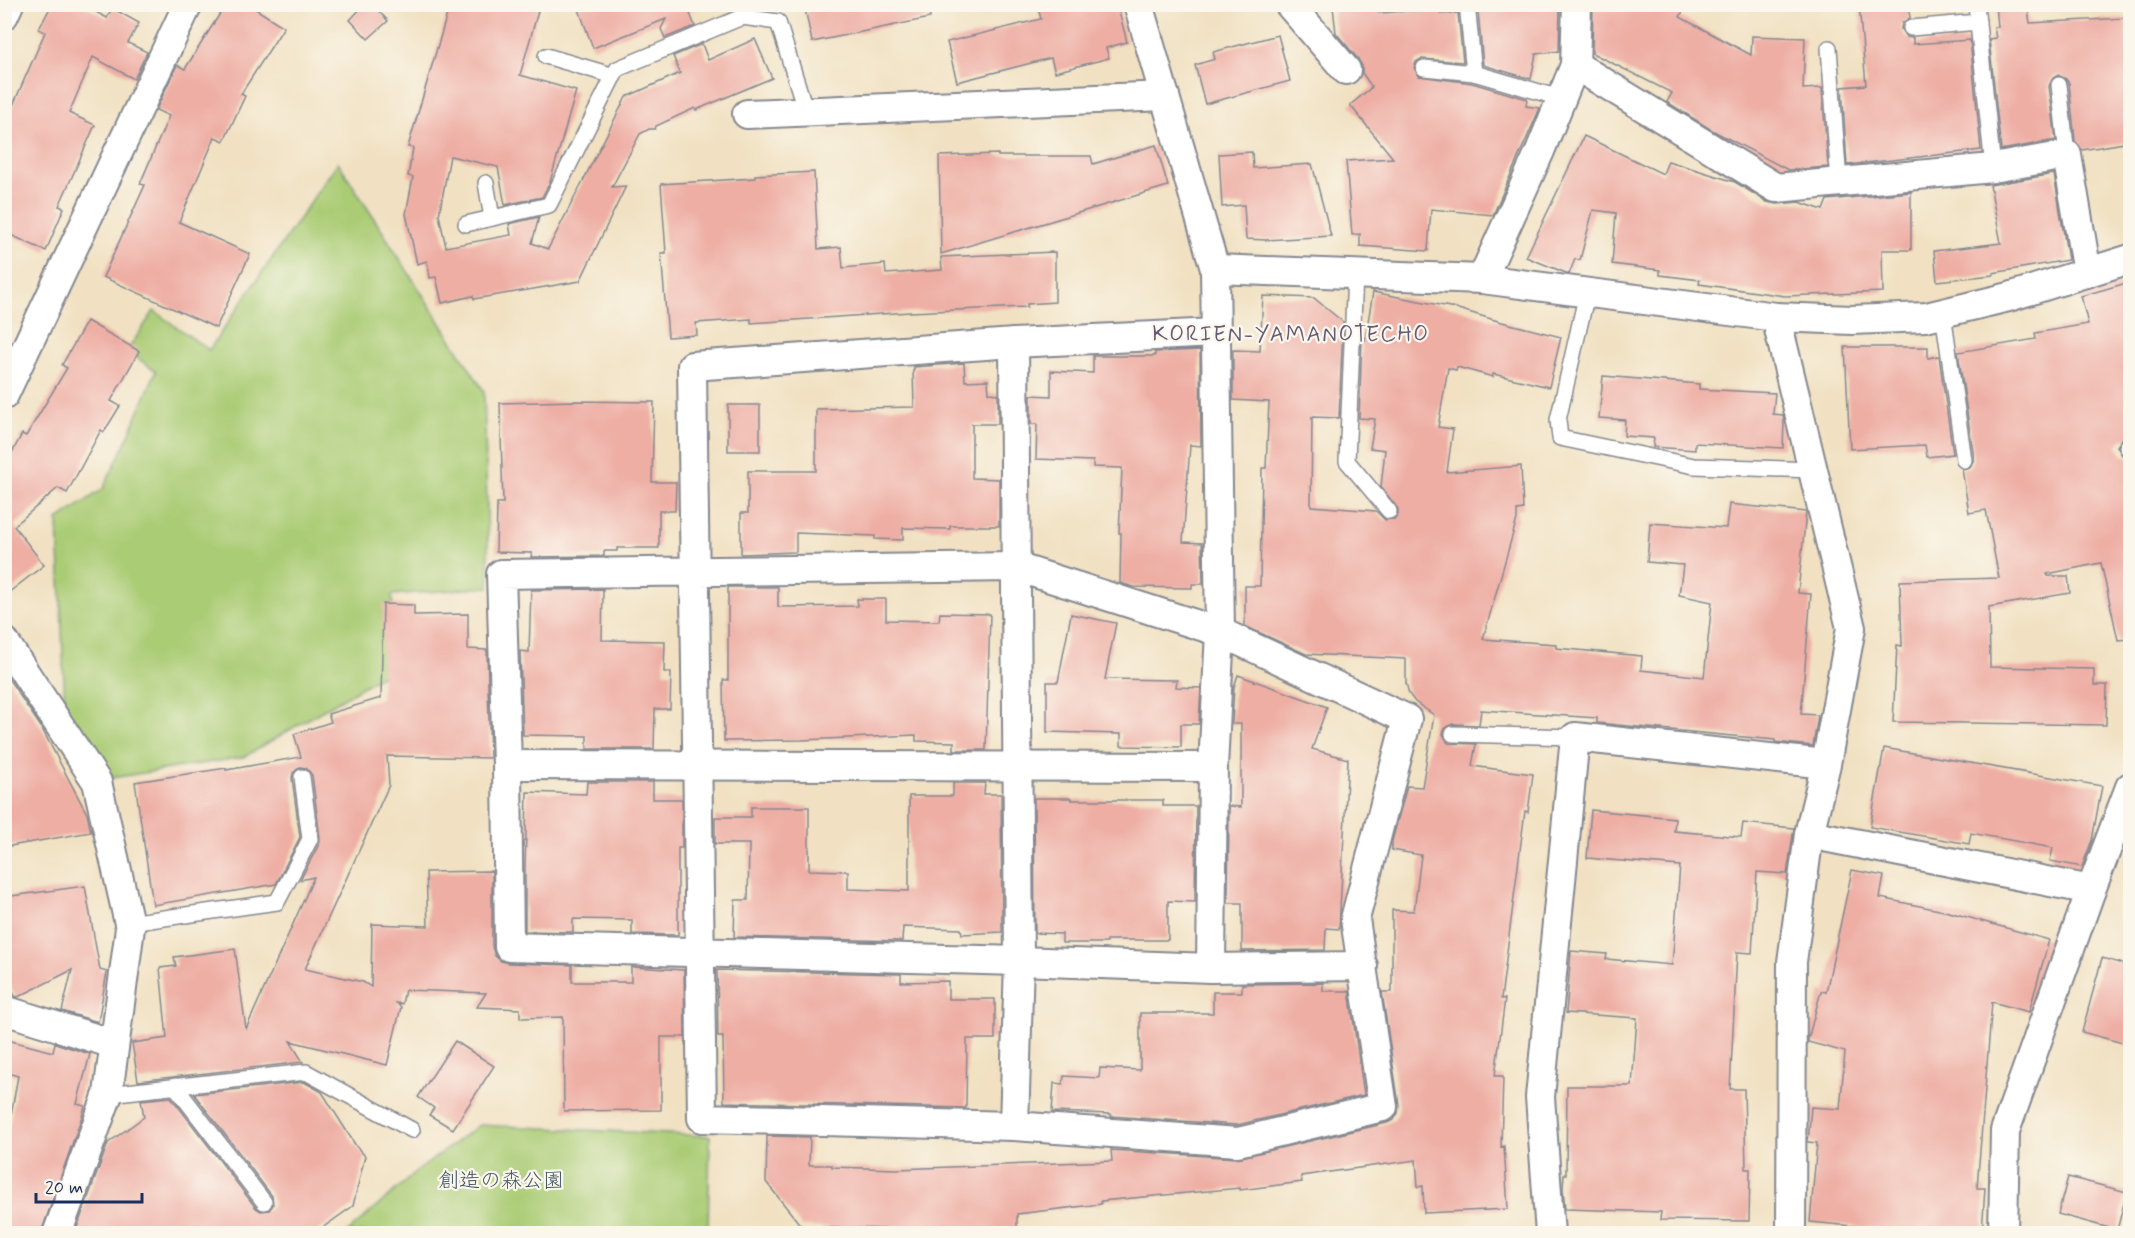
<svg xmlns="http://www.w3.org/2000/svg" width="2135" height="1238" viewBox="0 0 2135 1238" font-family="Mynerve,'Klee One',sans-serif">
  <rect width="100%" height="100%" fill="#fbf7ec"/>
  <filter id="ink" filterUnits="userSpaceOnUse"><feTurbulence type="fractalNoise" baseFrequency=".0167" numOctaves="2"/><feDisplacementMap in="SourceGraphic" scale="12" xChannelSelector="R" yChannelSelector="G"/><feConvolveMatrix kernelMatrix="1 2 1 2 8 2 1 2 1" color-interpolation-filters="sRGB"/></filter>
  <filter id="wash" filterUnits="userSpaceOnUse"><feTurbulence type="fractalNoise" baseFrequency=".008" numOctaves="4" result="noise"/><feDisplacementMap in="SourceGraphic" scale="24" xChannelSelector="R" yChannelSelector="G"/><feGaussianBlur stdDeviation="1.35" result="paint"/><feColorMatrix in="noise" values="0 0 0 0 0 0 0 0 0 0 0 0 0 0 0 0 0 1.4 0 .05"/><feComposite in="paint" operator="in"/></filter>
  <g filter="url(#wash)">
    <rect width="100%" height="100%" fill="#f1e1c2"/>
    <g fill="#aacc75" stroke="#627e6a" stroke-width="1.5">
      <polygon points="338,162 484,391 489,587 392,595 399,665 244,757 112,778 65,710 58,520 103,489 128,437 156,371 127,351 154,311 209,350"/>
      <polygon points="479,1125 710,1136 708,1233 347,1233 416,1172"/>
    </g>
    <g id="blocks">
      <g fill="#eeaea4">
        <polygon points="52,4 81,4 107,18 112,8 139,23 128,43 147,52 134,79 93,57 69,113 95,125 59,206 64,208 46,251 4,232 4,126 45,32 39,29"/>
        <polygon points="226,4 248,4 284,27 241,94 245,96 224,141 215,137 179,222 250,254 216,328 103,277 145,185 140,184 169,116 156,110 177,65 185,69"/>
        <polygon points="365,4 372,4 388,21 368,39 350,20"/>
        <polygon points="450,4 540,4 520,75 576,91 550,182 542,197 505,205 498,167 450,156 439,215 446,247 511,235 509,224 539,217 532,243 548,249 626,97 680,73 673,56 702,44 708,60 755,39 772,78 696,110 695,108 656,126 655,129 649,129 640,134 612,187 626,186 580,281 474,299 473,296 442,303 436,277 430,278 427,261 417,264 406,214 413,177 408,176 413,148 408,147"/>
        <polygon points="577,4 699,4 699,7 689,11 695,26 665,38 661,29 666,19 593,48"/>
        <polygon points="804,4 929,4 930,18 812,42"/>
        <polygon points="1037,4 1117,4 1127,42 1106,48 1109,58 1055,72 1051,58 957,82 947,42 1041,19"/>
        <polygon points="1378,4 1379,13 1440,9 1440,14 1458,13 1463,62 1421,59 1416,62 1414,68 1419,76 1472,83 1527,99 1526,106 1540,108 1493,215 1431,209 1428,251 1360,246 1360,234 1352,235 1346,161 1393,158 1350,105 1372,87 1362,73 1362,66 1358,59 1336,33 1333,7"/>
        <polygon points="1548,4 1560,4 1559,51 1536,54 1531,79 1483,65 1478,11"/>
        <polygon points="1593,4 1686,4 1680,17 1751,55 1752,36 1805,38 1803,89 1822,88 1828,167 1788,170 1710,129 1667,102 1672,93 1592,53"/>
        <polygon points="1859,4 1908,4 1910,18 1902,23 1901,29 1906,37 1913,38 1913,44 1970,40 1981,150 1847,165 1842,87 1866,85"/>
        <polygon points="1996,4 2027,4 2030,23 2126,18 2129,82 2130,82 2130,142 2082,150 2075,141 2069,83 2066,79 2058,75 2053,78 2049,86 2056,140 2001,150 1989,39 1996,38 1994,27 1998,27"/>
        <polygon points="1278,35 1290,81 1205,104 1195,65 1215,59 1213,52"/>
        <polygon points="1584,136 1663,174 1668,161 1735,182 1767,202 1777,204 1799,202 1823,210 1827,200 1911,192 1911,250 1882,250 1883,292 1785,296 1699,284 1700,280 1660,275 1660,270 1612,264 1616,213 1593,210 1580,260 1575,259 1569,274 1566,273 1526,257"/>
        <polygon points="1156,145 1168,186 941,254 939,156 998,154 998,156 1091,156 1093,164"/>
        <polygon points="1252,152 1253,168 1312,164 1331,236 1266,240 1246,239 1244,205 1222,207 1219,154"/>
        <polygon points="814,172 818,249 841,247 843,268 885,264 886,274 942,270 941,257 1055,252 1055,302 1027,304 1027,307 910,312 751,323 751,319 696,323 697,335 668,337 661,253 666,253 661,184 755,178 755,175"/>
        <polygon points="2054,174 2068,260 1993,273 1993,275 1937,281 1934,251 2001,243 1990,185"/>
        <polygon points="2130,282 2130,437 2122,439 2117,446 2122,455 2130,457 2130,639 2118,640 2101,563 2047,574 2048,576 2068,576 2070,593 1989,607 1990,667 2094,669 2094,685 2107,685 2106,725 1893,722 1897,645 1902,646 1900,581 1999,578 1986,510 1969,513 1962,469 1970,467 1974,459 1958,352 2036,339 2035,333 2088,324 2081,296"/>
        <polygon points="1373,292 1455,308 1498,321 1561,337 1549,387 1493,374 1493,377 1457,367 1456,370 1448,368 1438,427 1453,429 1447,472 1521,466 1523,509 1517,510 1517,519 1483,639 1556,644 1556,648 1642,656 1641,670 1704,677 1712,602 1679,595 1683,565 1647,562 1650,523 1726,528 1729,504 1806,512 1798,593 1811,594 1801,714 1818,715 1813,746 1775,742 1775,740 1597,723 1597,718 1481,710 1479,725 1453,724 1445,728 1443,734 1448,743 1476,744 1472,766 1533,774 1528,812 1525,811 1501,999 1505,999 1495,1076 1503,1076 1501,1147 1504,1146 1508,1209 1424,1213 1423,1186 1418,1187 1416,1160 1301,1176 1302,1182 1240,1190 1240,1188 1101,1201 1101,1204 1017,1214 1017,1233 937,1233 937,1230 802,1227 766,1182 767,1136 810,1137 809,1165 832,1165 832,1167 897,1169 1112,1161 1111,1150 1237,1158 1387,1123 1394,1120 1398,1113 1399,1105 1382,992 1392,992 1392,910 1414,911 1421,855 1392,850 1392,841 1407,786 1422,787 1434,715 1415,702 1409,694 1406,683 1406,659 1306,654 1245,626 1245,586 1260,586 1262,468 1266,468 1269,402 1233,400 1233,350 1260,351 1263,296 1314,298 1343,322 1339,418 1312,417 1311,506 1376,511 1385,520 1395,519 1398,515 1398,509 1381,487 1385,450 1370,448 1375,419 1359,418 1362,338 1365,340"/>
        <polygon points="87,321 139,351 111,401 120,406 104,432 101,430 67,493 58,488 14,526 44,565 4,596 4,468 22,434 26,436 67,368 62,365"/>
        <polygon points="1845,347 1928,347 1928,358 1939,356 1953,454 1927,457 1925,445 1850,449"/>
        <polygon points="1200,350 1201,446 1190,445 1183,542 1202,543 1203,584 1192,584 1192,588 1134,587 1120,583 1121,533 1119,533 1122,468 1093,467 1093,461 1036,459 1037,424 1031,424 1031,395 1051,396 1051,371 1093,373 1093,356 1155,356 1155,352"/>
        <polygon points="964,363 965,381 988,380 989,393 998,394 998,424 972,424 972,478 999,479 999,526 950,526 950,529 903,528 903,540 875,539 875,536 796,533 796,552 741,554 741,513 748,513 748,471 816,471 816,409 914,407 913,370 914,370 914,367"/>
        <polygon points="1603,376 1699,384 1699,389 1775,393 1773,414 1783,415 1784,422 1783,448 1695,443 1695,450 1653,447 1654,438 1624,436 1625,420 1599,418"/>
        <polygon points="575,401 654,402 652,482 676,482 675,511 659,511 659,548 617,548 617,551 604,551 604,556 531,557 532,553 496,552 497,503 503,503 500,403"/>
        <rect x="728" y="405" width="32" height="46"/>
        <polygon points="728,587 778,587 778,607 858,606 857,599 886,599 886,620 939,621 940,613 990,614 986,750 954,750 954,742 916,741 916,735 802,740 724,741 723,680 728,680"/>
        <polygon points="603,589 602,640 665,641 664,672 671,672 670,709 655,709 654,749 587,749 587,736 523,735 520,651 529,652 531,590"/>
        <polygon points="383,604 414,605 414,615 468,614 468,649 487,650 490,758 387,756 389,785 305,969 363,982 371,987 372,924 428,926 426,872 492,871 492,947 495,956 501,961 509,963 572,965 572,982 631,982 631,967 684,970 685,1037 661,1037 661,1110 564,1111 563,1017 520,1018 520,1009 477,1007 486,993 405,990 402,1004 396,1003 401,1007 387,1065 290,1041 303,1062 138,1081 132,1043 167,1038 160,968 176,966 174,957 235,949 246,1029 314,877 300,880 319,844 320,838 312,775 306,768 300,767 293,773 292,778 300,837 276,884 153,905 135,782 226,768 226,770 301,757 294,734 331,722 328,714 381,698"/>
        <polygon points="1071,614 1116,623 1105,679 1177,680 1176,687 1201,688 1199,724 1181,724 1181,747 1121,746 1121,734 1047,732 1047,682 1058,682"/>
        <polygon points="4,672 41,727 87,814 91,832 4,847"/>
        <polygon points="1238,675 1327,707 1312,749 1348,759 1339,929 1326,928 1325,950 1242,951 1242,903 1228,903 1229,806 1241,807 1241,724 1232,724 1234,687"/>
        <polygon points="1884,748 2102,786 2092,840 2082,867 2050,861 2053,848 1971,833 1969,844 1870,827"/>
        <polygon points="587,782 653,782 653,799 682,799 682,848 678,848 678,935 632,934 632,920 573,919 573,932 525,931 525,870 527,792 586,794"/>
        <polygon points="953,783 985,783 984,794 1001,794 1002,932 962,934 961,929 903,927 902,941 734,937 735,900 748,900 749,844 715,844 715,817 751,817 751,807 809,807 809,870 848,871 848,889 909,891 909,796 953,796"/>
        <polygon points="1034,798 1071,798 1071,800 1163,800 1163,806 1196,806 1195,902 1168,901 1168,940 1107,940 1107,943 1062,943 1062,934 1035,933"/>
        <polygon points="1591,810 1675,818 1674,831 1741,837 1743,823 1794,828 1787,874 1757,872 1752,953 1737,952 1730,1089 1744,1089 1746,1169 1750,1169 1749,1221 1660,1220 1661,1212 1565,1209 1563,1188 1564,1174 1566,1174 1567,1086 1632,1086 1637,1018 1566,1013 1571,951 1607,954 1606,959 1672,965 1680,866 1587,858"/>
        <polygon points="1852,870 1884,876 1880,898 1949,912 2049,940 2029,1012 1992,1002 1977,1188 1985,1188 1982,1233 1895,1230 1810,1222 1817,1143 1808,1142 1811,1107 1840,1109 1845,1052 1808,1042 1808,1039 1821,991 1826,992"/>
        <polygon points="85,886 100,970 107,972 98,1022 62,1011 72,970 18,997 15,996 4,976 4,897"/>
        <polygon points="2102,958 2130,966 2130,1045 2082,1032"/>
        <polygon points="717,970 901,974 901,982 948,981 948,999 995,999 995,1039 967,1039 966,1108 724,1102 723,1037 718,1037"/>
        <polygon points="1323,983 1323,991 1349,991 1364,1095 1237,1125 1111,1116 1111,1114 1052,1112 1054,1083 1063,1084 1064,1076 1099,1078 1100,1068 1140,1070 1140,1013 1213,1013 1213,992 1242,992 1242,984"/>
        <polygon points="4,1039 53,1052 55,1043 90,1054 77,1104 85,1106 83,1113 41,1233 4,1233 4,1154 18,1076 4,1072"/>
        <polygon points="455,1041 494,1066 453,1129 429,1115 434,1108 418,1097"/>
        <polygon points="304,1082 322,1092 356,1146 365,1156 353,1206 315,1233 75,1233 108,1143 144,1117 141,1100 171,1097 256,1208 261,1211 269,1210 273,1205 272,1196 194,1094"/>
        <polygon points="2068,1177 2127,1192 2117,1230 2058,1214"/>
      </g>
    </g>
  </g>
  <g filter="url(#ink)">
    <use href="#blocks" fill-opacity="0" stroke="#868890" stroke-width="1.5"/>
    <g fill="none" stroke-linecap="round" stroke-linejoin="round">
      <g stroke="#868890" stroke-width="18">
        <g id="service">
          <polyline points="1467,4 1474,73"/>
          <polyline points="1976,4 1993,168"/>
          <polyline points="1911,28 1978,22"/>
          <polyline points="1829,48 1839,182"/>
          <polyline points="546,56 614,76"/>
          <polyline points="1424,68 1474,73 1560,98"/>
          <polyline points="2059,85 2067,155"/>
          <polyline points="486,183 492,218"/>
          <polyline points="466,224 549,205 617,69 742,17 778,22 806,112"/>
          <polyline points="1355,274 1347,461 1389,511"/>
          <polyline points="1587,293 1558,420 1560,438 1694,466 1813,470"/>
          <polyline points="1943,313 1964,460"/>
          <polyline points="2127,447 2130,447"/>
          <polyline points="1453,734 1575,737"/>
          <polyline points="129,923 277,902 310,839 302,777"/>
          <polyline points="175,1086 264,1202"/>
          <polyline points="108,1094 306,1072 412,1130"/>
        </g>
      </g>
      <g stroke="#868890" stroke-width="32">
        <g id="minor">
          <polyline points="1138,4 1215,269 1220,632 1213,767 1211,968"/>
          <polyline points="1289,4 1346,70"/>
          <polyline points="4,15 9,4"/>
          <polyline points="1575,65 1776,188 1993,168 2067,155 2087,273"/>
          <polyline points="747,114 1165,96"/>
          <polyline points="1215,269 1482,279 1776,317 1852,320 1926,317 2009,297 2130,259"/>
          <polyline points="1482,279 1540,151 1575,65 1577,4"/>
          <polyline points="1776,317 1851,628 1826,764 1809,834 1792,962 1791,1234"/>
          <path d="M 1215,333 L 1014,343 L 692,366 C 697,616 699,867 702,1118 L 1014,1126 L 1238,1142 L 1383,1107 L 1355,919 L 1407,719 L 1220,632 L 1016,567 L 501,574 L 507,765 L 509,947 L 1019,961 L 1211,968 L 1363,966"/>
          <polyline points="4,395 188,4"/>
          <polyline points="4,641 97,782 130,928 108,1094 57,1234"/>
          <polyline points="507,765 1213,767"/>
          <polyline points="1809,834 2091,890"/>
          <polyline points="4,1010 114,1044"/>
          <polyline points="1014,1126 1019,961 1014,343"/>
          <polyline points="1550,1234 1540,1097 1575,737 1826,764"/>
          <polyline points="2003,1234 2005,1131 2091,890 2130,787"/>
        </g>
      </g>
      <use href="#service" stroke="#fff" stroke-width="15"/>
      <use href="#minor" stroke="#fff" stroke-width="28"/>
    </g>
  </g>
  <g text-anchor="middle" stroke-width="4.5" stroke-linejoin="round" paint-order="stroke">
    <g font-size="21" fill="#3f5664" stroke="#fbf7ec">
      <text x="501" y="1187">創造の森公園</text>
    </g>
    <g font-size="22" letter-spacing="1.5" fill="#655b76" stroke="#fbf7ec">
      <text x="1291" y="341">KORIEN-YAMANOTECHO</text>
    </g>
  </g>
  <rect width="2135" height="1238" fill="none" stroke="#fbf7ec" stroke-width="24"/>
  <path d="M36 1193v9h106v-9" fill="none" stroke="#1b2f5e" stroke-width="3"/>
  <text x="45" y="1193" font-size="18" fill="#1b2f5e" stroke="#fbf7ec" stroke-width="4.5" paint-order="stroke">20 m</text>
</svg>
